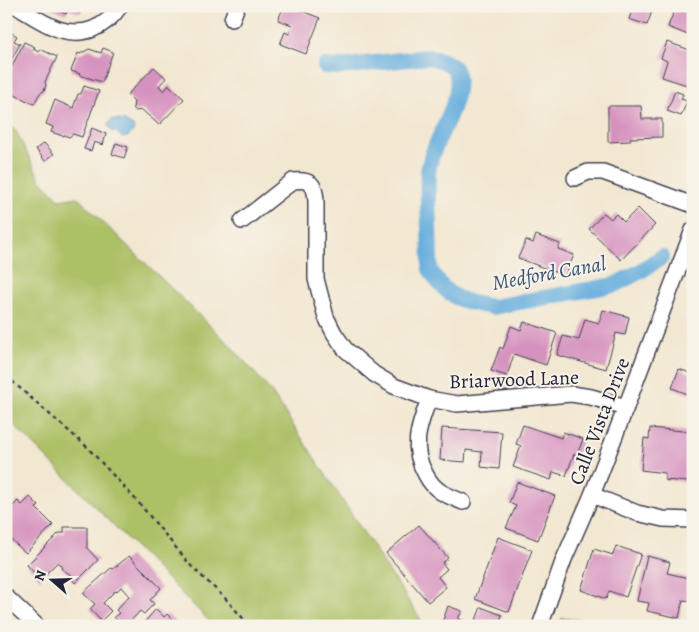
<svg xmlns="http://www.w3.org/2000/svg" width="699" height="632" viewBox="0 0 699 632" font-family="Alegreya,serif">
  <rect width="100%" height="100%" fill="#f7f3e8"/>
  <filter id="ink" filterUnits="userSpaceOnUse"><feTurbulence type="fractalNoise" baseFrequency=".02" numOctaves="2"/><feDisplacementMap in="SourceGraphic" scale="10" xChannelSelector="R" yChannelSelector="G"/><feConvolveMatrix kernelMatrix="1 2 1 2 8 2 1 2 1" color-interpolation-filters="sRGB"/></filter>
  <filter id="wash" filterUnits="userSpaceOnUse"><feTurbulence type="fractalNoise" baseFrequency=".0096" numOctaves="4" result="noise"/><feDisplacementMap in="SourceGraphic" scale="20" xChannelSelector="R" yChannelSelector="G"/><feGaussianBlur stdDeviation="1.12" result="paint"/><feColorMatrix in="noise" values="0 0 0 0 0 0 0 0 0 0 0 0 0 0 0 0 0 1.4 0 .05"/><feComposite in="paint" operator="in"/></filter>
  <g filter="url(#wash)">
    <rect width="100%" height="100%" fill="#f2e7d0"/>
    <g fill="#acc065" stroke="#677150">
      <polygon points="6,121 16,131 40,179 60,200 77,197 227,342 270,390 425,626 214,626 6,417"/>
      <polygon points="562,618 633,626 559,626"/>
    </g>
    <polygon fill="#67afde" stroke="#44688c" points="112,119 125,121 133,126 134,130 128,137 122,138 115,131 112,132 108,125"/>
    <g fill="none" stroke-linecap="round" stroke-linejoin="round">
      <path stroke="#67afde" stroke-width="16" d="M 325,66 L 340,67 L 427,57 C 438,59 455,62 457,75 C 462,108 430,142 428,174 C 427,184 428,194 428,204 C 429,226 430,248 430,269 C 444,297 464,303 493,307 L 614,285 L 639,272 L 662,257"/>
    </g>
    <g id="blocks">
      <g fill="#d692bf">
        <polygon points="48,6 83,6 80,13 68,9 66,14"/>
        <polygon points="189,6 188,9 183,12 167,7"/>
        <polygon points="284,6 289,6 320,18 306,54 280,44 285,32 289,34 292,25 278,20"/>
        <polygon points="634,6 654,6 647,25 629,19"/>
        <polygon points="686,6 693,6 693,37 668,27 675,8 684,12"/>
        <polygon points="6,30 17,36 14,41 20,44 6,69"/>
        <polygon points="24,42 35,47 33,49 39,52 40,49 57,57 45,82 46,85 44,91 40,93 34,104 6,91 6,78"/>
        <polygon points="667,42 693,51 693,87 662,77 667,61 661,58"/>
        <polygon points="103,48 113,52 102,82 79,75 80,74 71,71 78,53 80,54 89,49 101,53"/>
        <polygon points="154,67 166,78 159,86 164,91 169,85 184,99 159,125 142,110 136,111 133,108 134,102 127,95"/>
        <polygon points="84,86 99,91 82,137 73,134 69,137 64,135 63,136 51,132 53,127 46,124 55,100 73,108 78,94 81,94"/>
        <polygon points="675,91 683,94 681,99 687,101 681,116 667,111"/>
        <polygon points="608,106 641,106 642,119 662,119 662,137 630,138 630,141 608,142"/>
        <polygon points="92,128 106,134 103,145 94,142 91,151 84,149"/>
        <polygon points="44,143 54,154 45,161 36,149"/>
        <polygon points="116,143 128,147 124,158 112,154"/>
        <polygon points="638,208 655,225 621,260 589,229 604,213 611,219 616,214 624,222"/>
        <polygon points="536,235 560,244 558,249 574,255 565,276 518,258 526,240 533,243"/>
        <polygon points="603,310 629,317 625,335 616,333 606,369 557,355 563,336 579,340 585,319 599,323"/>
        <polygon points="524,322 557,333 546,365 514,354 507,376 491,371 500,347 503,349 511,326 521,330"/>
        <polygon points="693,366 693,396 672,388 679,369 690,373"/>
        <polygon points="523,425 561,438 563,432 583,439 577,455 574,454 566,476 553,472 551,480 513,467 521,446 516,444"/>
        <polygon points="442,428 502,432 499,469 481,467 482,452 466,450 465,462 440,460"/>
        <polygon points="650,428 693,432 688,482 665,480 665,473 641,470 644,438 649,439"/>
        <polygon points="517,482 555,496 538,540 506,528 516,506 509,503"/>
        <polygon points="30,497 39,506 36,508 53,525 26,553 8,537 6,539 6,513 18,501 22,505"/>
        <polygon points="419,525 448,558 442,563 447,569 438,577 446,587 428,602 386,553"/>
        <polygon points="64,527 87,527 87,548 98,560 75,583 70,577 72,576 61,568 62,566 58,562 40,579 27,565 59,533 64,533"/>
        <polygon points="498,537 532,550 509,612 475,599"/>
        <polygon points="616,546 641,554 626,597 609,591 606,599 581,590 594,549 613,555"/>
        <polygon points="129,556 161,588 150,600 154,604 144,614 140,611 126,626 122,626 114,617 119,613 116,610 129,596 121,587 116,592 115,591 103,603 111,611 101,621 90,609 95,604 83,593 111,568 113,569"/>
        <polygon points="647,556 670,562 667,573 693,579 690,601 683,600 679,618 647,611 649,603 637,601"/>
        <polygon points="448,606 462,611 458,619 474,625 481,607 502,615 499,624 503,626 441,626"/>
        <polygon points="156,609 164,617 167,614 180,626 141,626"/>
      </g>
    </g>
  </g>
  <g filter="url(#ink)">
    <use href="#blocks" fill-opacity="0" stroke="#414051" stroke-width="1"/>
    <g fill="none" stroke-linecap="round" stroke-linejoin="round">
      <g stroke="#414051" stroke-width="18">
        <g id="minor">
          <path d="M 16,6 C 40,20 64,40 93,29 C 105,24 113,17 120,6"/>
          <polyline points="232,19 237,6"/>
          <polyline points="575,178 588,172 603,172 693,205"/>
          <path d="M 242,221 L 293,181 C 311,179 315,184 316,201 L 316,279 L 326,317 L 334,333 L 345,349 L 374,374 L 394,386 L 429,399 L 457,404 L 571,394 L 591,397 L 626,407"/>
          <path d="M 429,399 C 419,426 410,448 426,475 C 429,481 435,488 441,492 C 448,496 456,499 463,502"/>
          <polyline points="592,495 637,513 663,519 693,520"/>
          <polyline points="6,597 37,626"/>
          <polyline points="540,626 564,559 592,495 626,407 693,230"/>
        </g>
      </g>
      <polyline stroke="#414051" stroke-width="2.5" stroke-dasharray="4 4" stroke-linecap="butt" points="6,376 87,447 138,502 192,567 224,597 250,626"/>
      <use href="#minor" stroke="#fff" stroke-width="15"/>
    </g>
  </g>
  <g text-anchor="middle" stroke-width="4" stroke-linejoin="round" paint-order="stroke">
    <g font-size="20" fill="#22223b" stroke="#f7f3e8">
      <text transform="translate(514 379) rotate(-2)" y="7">Briarwood Lane</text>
      <text transform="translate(599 421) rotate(-69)" y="7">Calle Vista Drive</text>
    </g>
    <g font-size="21" font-style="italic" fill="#3a5374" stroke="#f7f3e8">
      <text transform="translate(549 273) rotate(-10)" y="7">Medford Canal</text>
    </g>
  </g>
  <rect width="699" height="632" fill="none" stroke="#f7f3e8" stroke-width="25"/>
  <g transform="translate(52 580) rotate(290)" stroke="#f7f3e8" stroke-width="4" paint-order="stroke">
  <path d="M0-4L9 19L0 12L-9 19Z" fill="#22223b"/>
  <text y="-8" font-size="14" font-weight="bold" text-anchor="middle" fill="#22223b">N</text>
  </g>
</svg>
